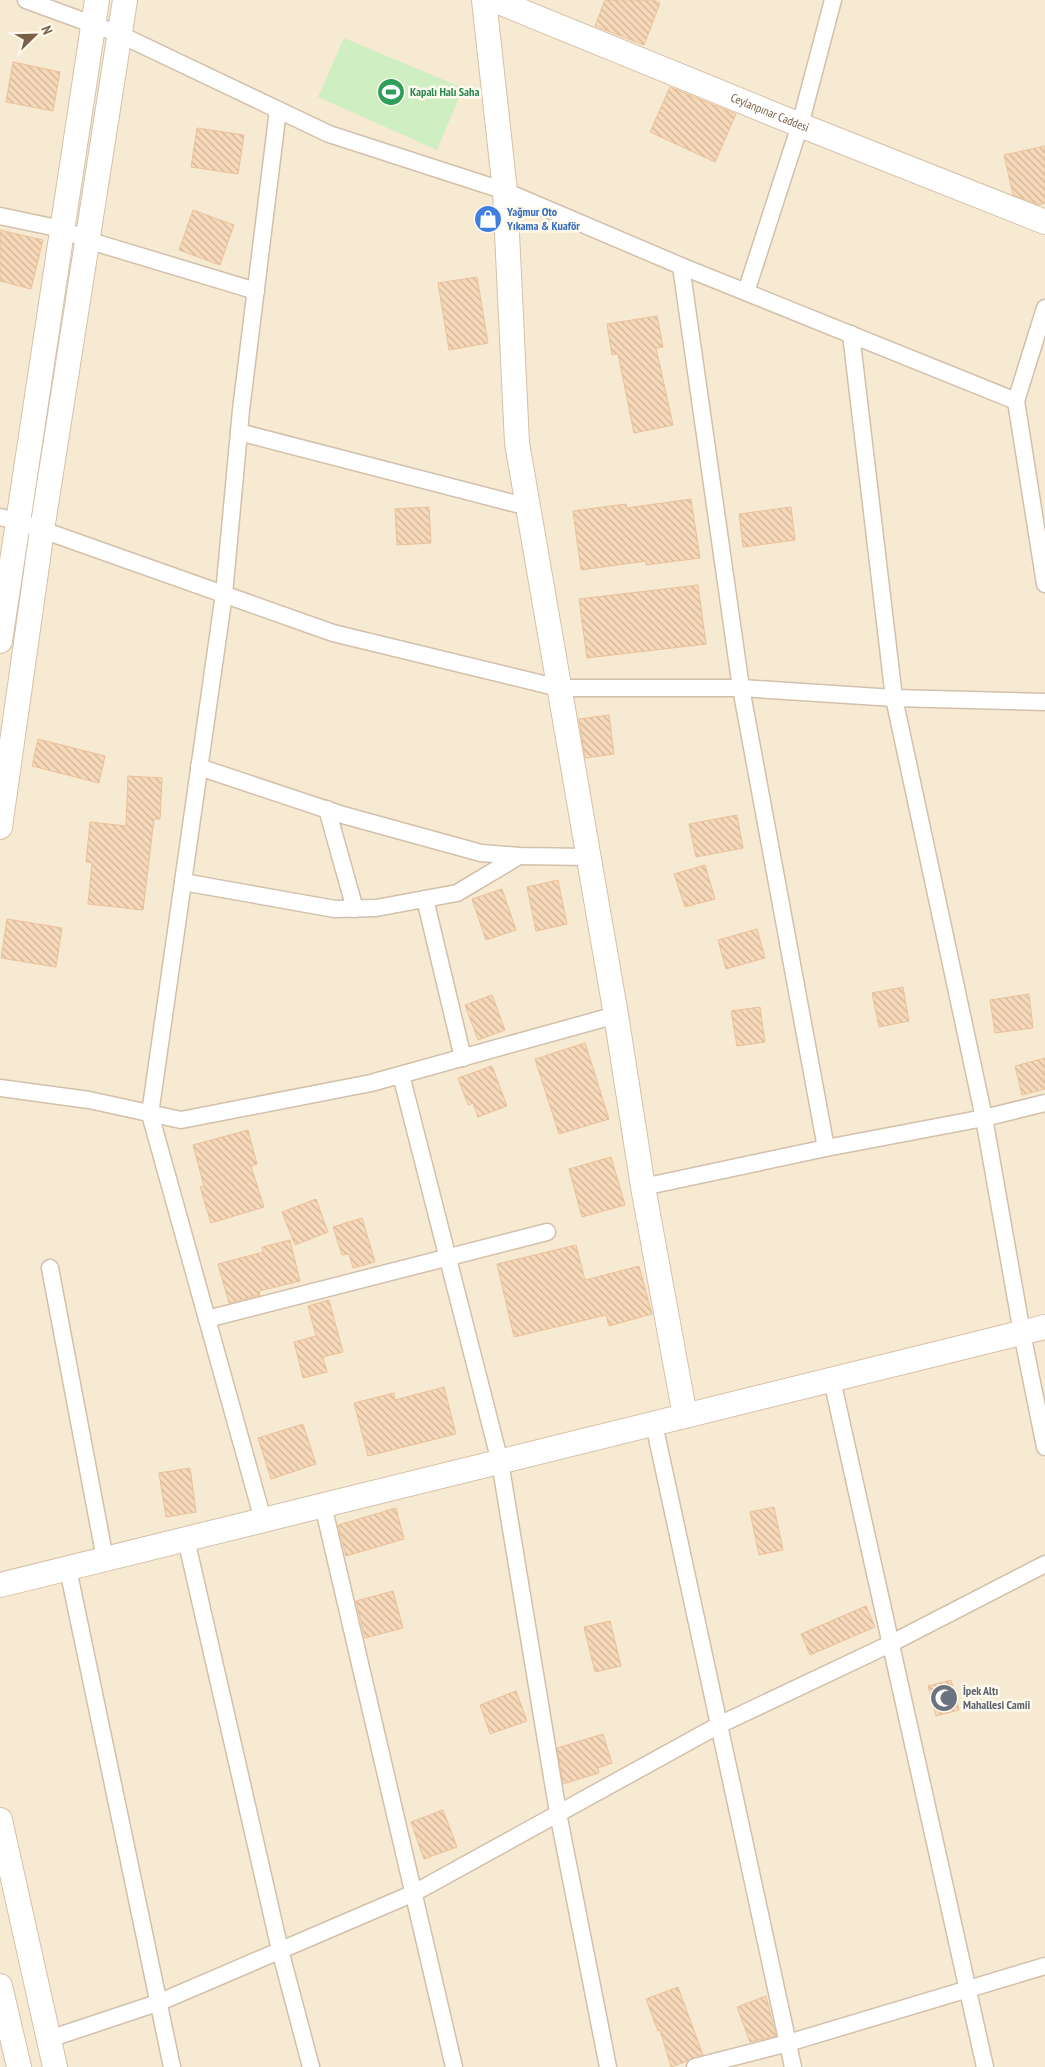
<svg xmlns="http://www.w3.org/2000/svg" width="1045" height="2067" viewBox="0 0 1045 2067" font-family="'PT Sans Narrow',sans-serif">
  <defs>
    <pattern id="building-back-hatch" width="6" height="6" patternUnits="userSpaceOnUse" patternTransform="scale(1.25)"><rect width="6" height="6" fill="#f7d9ba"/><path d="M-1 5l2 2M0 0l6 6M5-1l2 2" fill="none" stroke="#cdb399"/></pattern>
  </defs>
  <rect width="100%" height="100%" fill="#fef7e5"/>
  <rect fill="#f7ead3" x="0" y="0" width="1045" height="2067"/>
  <polygon fill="#cfeec2" points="344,38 463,88 437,150 318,97"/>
  <g fill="url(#building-back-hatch)" stroke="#ebc199">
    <polygon points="605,0 653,0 660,3 644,45 595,26"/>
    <polygon points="13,62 60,72 53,111 6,102"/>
    <polygon points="670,87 736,114 715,162 650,132"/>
    <polygon points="197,128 244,135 238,174 191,167"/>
    <polygon points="1045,146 1045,203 1039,205 1013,195 1004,155"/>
    <polygon points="193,210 234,225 220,265 179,250"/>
    <polygon points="0,230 43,240 31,289 0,281"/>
    <polygon points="477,277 488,343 449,350 438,283"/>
    <polygon points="657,316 663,347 656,348 673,425 634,433 618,354 612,355 607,324"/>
    <polygon points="691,499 700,558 646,565 646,561 581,570 573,511 626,504 627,508"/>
    <polygon points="429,507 431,543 397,545 395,509"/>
    <polygon points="791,507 795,540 743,547 739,514"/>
    <polygon points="698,585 706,644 587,658 579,599"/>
    <polygon points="609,715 614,754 585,758 579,719"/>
    <polygon points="38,739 105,756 99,783 32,766"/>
    <polygon points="128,776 162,778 160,819 154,819 143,910 88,904 92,863 86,862 90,822 126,826"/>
    <polygon points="737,815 743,848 696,857 689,824"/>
    <polygon points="705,865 715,899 685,907 674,874"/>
    <polygon points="558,880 567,924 536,931 527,887"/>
    <polygon points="502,889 516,930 486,940 472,899"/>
    <polygon points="7,919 62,928 56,967 1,958"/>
    <polygon points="757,929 765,958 726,969 718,940"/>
    <polygon points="903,987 909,1021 879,1027 872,993"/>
    <polygon points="1029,994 1033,1028 995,1033 990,1000"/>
    <polygon points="492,995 505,1030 478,1040 465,1005"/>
    <polygon points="760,1007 765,1042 737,1046 731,1011"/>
    <polygon points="585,1043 609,1119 559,1134 535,1059"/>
    <polygon points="1045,1058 1045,1089 1022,1095 1015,1066"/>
    <polygon points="492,1066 507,1106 478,1117 473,1103 468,1105 458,1078"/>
    <polygon points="248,1130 257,1164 251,1166 264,1207 211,1223 200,1187 204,1186 193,1145"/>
    <polygon points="611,1157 625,1205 582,1217 569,1169"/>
    <polygon points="316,1199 328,1232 295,1245 282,1212"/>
    <polygon points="362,1218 375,1262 353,1268 349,1254 342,1255 333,1227"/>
    <polygon points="290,1240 300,1281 259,1291 260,1295 229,1303 218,1264 263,1252 262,1247"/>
    <polygon points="576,1245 585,1280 639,1266 652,1314 609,1326 606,1315 514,1337 497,1264"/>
    <polygon points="329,1300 343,1352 323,1357 327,1372 303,1378 294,1342 316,1336 308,1306"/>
    <polygon points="444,1387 456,1434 368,1456 354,1403 394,1393 395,1400"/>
    <polygon points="303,1424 316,1464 271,1479 258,1438"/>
    <polygon points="190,1468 196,1512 166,1517 159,1473"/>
    <polygon points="774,1507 783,1550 759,1555 750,1512"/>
    <polygon points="396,1508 404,1539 346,1556 338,1525"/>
    <polygon points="393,1591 403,1628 365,1638 356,1601"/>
    <polygon points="866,1606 875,1627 810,1655 801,1634"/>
    <polygon points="610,1621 621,1666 595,1672 584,1627"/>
    <polygon points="951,1680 959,1710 936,1716 928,1686"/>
    <polygon points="516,1691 527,1721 490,1734 480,1705"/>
    <polygon points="603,1734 612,1763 598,1768 599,1773 563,1784 557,1748"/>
    <polygon points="443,1810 457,1847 424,1859 411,1822"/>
    <polygon points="678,1987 703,2055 671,2067 660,2030 658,2031 646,1999"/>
    <polygon points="766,1996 776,2036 750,2042 737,2007"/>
  </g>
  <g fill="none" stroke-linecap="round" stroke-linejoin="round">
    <g stroke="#d2c0aa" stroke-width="19">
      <g id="street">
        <polyline points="26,0 119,34 329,134 505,191 681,266 1016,401"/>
        <polyline points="0,216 62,229 87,240 256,291"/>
        <polyline points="681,266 741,688 826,1148"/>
        <polyline points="746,292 800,125 833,0"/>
        <polyline points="1045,308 1016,401 1045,584"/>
        <polyline points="851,334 894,698 984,1118 1022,1333 1045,1447"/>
        <polyline points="239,432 528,507"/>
        <polyline points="0,517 20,522 333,633 559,688 741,688 894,698 1045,702"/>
        <polyline points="199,767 343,815 481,853 519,856 589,857"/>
        <polyline points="327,809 355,909"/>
        <polyline points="183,882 335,909 376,908 457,893 519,856"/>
        <polyline points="425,899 463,1058"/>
        <polyline points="401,1075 500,1462 558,1813 608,2067"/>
        <polyline points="0,1088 89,1100 181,1120 371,1083 616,1015"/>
        <polyline points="643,1187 826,1148 984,1118 1045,1103"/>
        <polyline points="50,1268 105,1559"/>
        <polyline points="207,1319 547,1232"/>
        <polyline points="832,1380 985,2067"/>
        <polyline points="654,1424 793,2067"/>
        <polyline points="323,1505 454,2067"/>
        <polyline points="263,1520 150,1114 224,594 241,410 278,110"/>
        <polyline points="186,1539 280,1950 311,2067"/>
        <polyline points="68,1569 172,2067"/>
        <polyline points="49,2039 160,2002 414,1893 719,1725 890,1644 1045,1564"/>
        <polyline points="695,2067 788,2043 1045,1966"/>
      </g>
    </g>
    <g stroke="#d5c1a7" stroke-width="26">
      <g id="secondary">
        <polyline points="484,0 505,191 517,443 616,1015 643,1187 685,1416"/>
        <path id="s1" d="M 494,0 L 800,125 L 1045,222"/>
        <polyline points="0,641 97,0"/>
        <polyline points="0,827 42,530 125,0"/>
        <polyline points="0,1585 1045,1327"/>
        <polyline points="0,1820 55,2067"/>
        <polyline points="0,1986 19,2067"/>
      </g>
    </g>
    <use href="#street" stroke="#fff" stroke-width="16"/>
    <use href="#secondary" stroke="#fff" stroke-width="24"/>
  </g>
  <defs>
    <g id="stadium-disc" transform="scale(1.4375)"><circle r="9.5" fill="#2e9e5b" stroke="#fffaee"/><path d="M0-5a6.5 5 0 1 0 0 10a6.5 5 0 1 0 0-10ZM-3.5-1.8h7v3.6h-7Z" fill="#fff"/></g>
    <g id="shop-disc" transform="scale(1.4375)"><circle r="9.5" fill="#3f7fe0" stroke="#fffaee"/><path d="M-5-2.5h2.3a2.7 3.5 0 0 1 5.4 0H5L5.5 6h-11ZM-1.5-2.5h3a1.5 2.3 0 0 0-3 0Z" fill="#fff"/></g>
    <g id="mosque-disc" transform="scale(1.4375)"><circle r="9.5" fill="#6b7280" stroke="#fffaee"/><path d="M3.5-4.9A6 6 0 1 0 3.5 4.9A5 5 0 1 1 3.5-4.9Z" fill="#fff"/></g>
  </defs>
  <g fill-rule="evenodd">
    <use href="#stadium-disc" x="391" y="92"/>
    <use href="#shop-disc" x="488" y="219"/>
    <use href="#mosque-disc" x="944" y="1698"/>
  </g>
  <g text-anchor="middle" stroke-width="5" stroke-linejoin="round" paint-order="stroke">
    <g font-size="12" font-weight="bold" fill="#27864d" stroke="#fffaee" text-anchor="start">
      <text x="410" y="96">Kapalı Halı Saha</text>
    </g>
    <g font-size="12" fill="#7b5f47" stroke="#fffaee">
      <text dy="4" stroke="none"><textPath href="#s1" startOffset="298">Ceylanpınar Caddesi</textPath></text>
    </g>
    <g font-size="12" font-weight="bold" fill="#366cbe" stroke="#fffaee" text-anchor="start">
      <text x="507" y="216">Yağmur Oto<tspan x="507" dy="14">Yıkama &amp; Kuaför</tspan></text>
    </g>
    <g font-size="12" font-weight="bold" fill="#5b616d" stroke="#fffaee" text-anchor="start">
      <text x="963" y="1695">İpek Altı<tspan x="963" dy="14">Mahallesi Camii</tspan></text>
    </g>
  </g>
  <g transform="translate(35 35) rotate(67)" stroke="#fffaee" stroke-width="4" paint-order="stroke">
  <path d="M0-4L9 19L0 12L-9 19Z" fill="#7b5f47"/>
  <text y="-8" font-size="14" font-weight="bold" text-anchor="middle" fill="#7b5f47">N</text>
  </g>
</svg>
